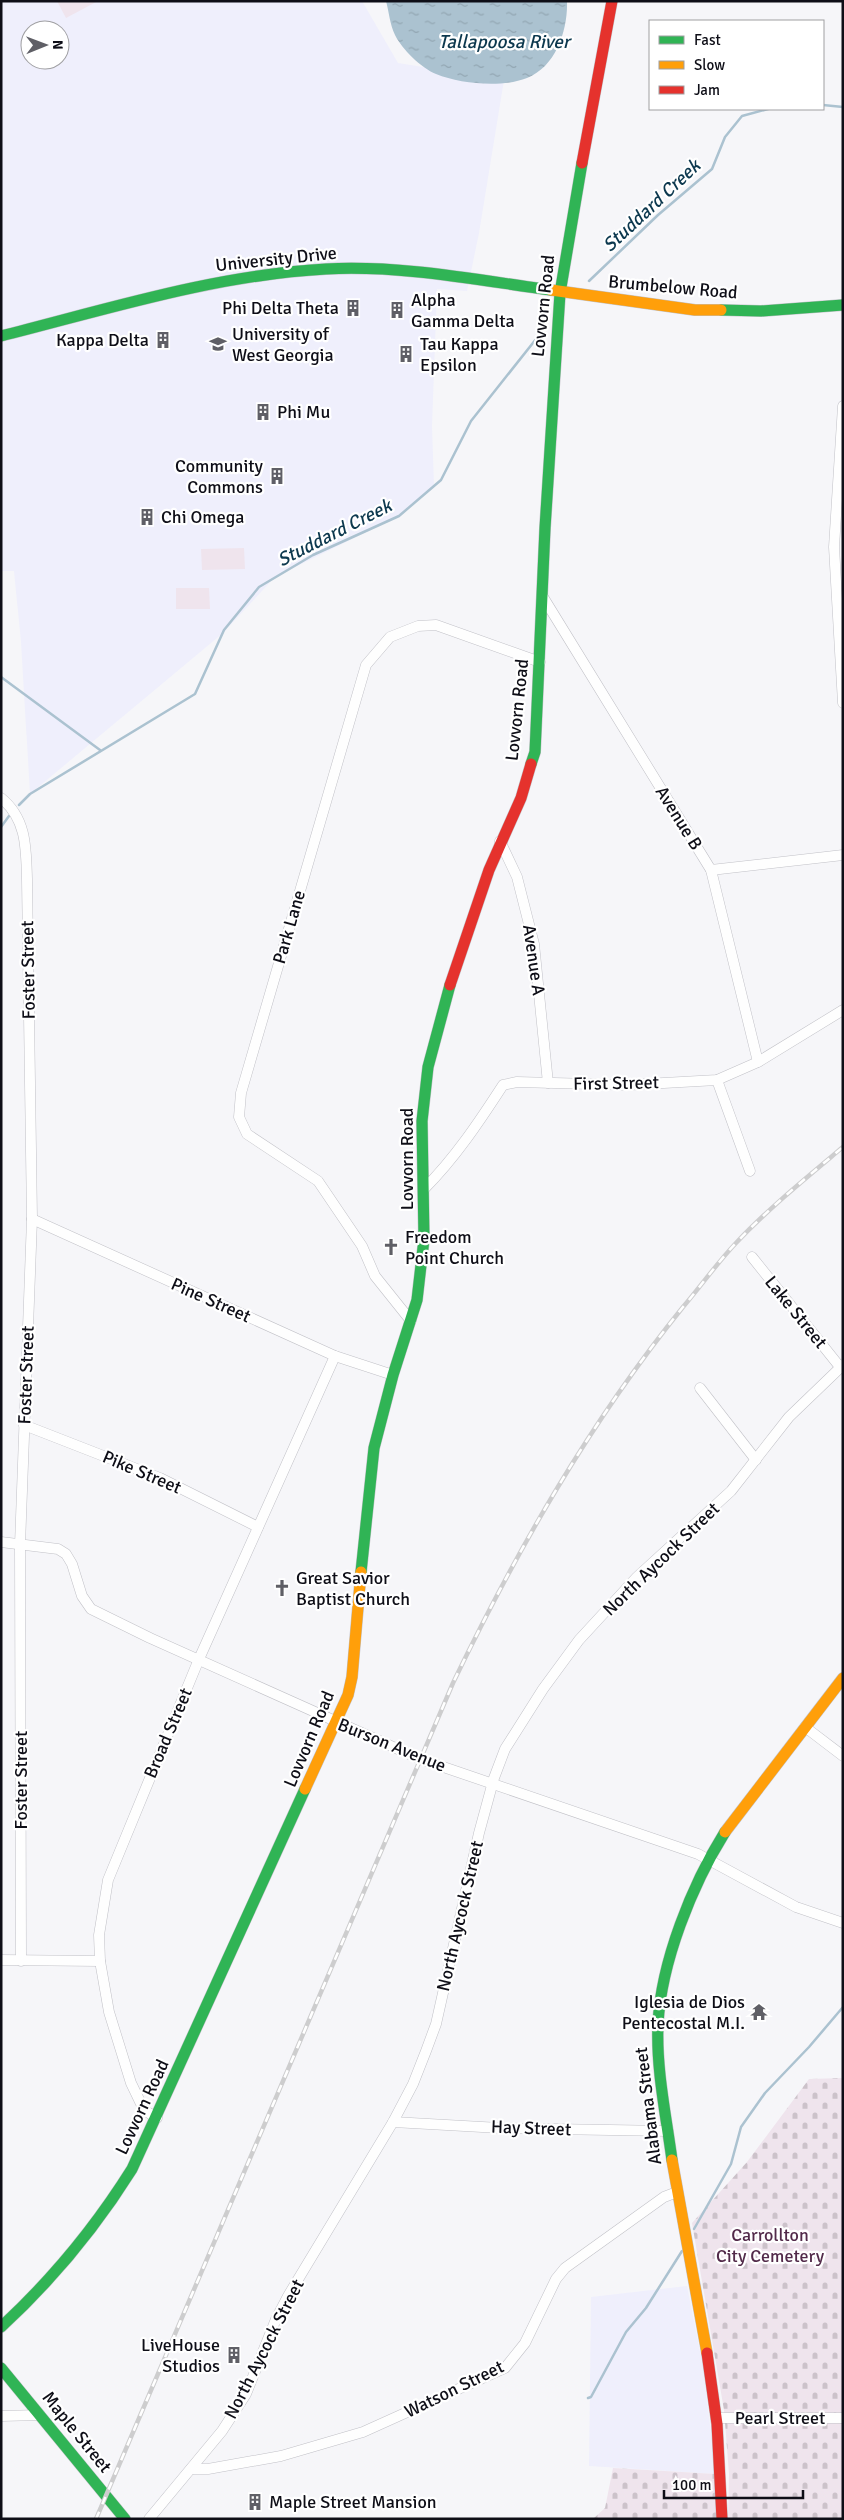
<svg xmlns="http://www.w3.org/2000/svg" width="844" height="2520" viewBox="0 0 844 2520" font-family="Signika,sans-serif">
  <defs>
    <pattern id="cemetery-stones" width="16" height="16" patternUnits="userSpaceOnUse" patternTransform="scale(1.25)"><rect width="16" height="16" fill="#efe4ed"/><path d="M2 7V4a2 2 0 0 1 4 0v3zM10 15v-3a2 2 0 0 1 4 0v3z" fill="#ccc2ca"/></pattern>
    <pattern id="water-ripples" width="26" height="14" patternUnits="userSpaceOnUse" patternTransform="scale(1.25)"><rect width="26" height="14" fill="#abc2d0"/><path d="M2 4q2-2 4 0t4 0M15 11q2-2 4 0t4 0" fill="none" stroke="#92a6b2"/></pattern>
  </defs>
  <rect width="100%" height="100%" fill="#f6f6f9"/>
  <g fill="#efeffc" fill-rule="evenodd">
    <path d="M 1,1 L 362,1 L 398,63 L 504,80 L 479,233 L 467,291 L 437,289 L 432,426 L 434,486 L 399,516 L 275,577 L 223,633 L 30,794 L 21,642 L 14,571 L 1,571 ZM 30,30 L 60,30 L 60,60 L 30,60 Z"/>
    <polygon points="687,2286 703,2367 716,2474 589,2466 591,2297"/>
  </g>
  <g fill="url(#cemetery-stones)">
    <polygon points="843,2078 843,2518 728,2519 729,2474 724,2410 692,2223 747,2162 809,2079"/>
    <polygon points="613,2468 716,2474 716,2519 593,2519 605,2508"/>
  </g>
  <g fill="#efe4ed">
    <polygon points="57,1 98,1 66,18"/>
    <polygon points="244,548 245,569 202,570 201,549"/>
    <polygon points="176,588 209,588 210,609 176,609"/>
  </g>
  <path fill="url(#water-ripples)" d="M 386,1 L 567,1 C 568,30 556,67 527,78 C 502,88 461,84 436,74 C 421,68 402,49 395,35 C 390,25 389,12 386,1 Z"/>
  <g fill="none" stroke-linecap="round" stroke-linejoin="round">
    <g stroke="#abc2d0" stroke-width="2.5">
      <polyline points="823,105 843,107"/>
      <polyline points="589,281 658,215 712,169 725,137 742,116 768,109"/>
      <polyline points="1,677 100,750"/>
      <polyline points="19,805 30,794 195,694 224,630 259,587 313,555 399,516 441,480 471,421 544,329"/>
      <polyline points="1,827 9,816"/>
      <polyline points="694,2229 731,2164 741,2127 765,2093 809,2047 843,2007"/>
      <polyline points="588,2398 591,2397 626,2332 646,2308 682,2251"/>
    </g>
    <g stroke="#c1c1c7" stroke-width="11">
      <g id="street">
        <polyline points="843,406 834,547 843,703"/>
        <polyline points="543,597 711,870 758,1062"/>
        <path d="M 1,798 C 27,819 26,849 27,879 L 32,1219 L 20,1545 L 21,1961"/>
        <polyline points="500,841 517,877 534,944 548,1083"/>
        <polyline points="711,870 843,855"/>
        <polyline points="717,1080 750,1171"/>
        <path d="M 424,1189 C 455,1158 479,1122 503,1085 L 517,1082 L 628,1085 L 717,1080 L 758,1062 L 843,1010"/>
        <polyline points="32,1219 335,1356 393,1375"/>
        <polyline points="752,1257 840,1367"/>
        <polyline points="411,1321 375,1276 362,1246 318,1181 247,1134 239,1117 241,1093 366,665 390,637 418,626 436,625 540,662"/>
        <polyline points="700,1388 756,1460"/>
        <polyline points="24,1425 160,1478 258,1527"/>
        <polyline points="1,1542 58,1549 66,1554 72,1564 82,1596 91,1609 150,1638 420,1759 698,1854 796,1907 843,1923"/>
        <polyline points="805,1727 843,1756"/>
        <polyline points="1,1960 100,1961"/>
        <polyline points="157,2118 144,2110 131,2083 109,2012 100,1961 99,1935 108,1880 199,1659 335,1356"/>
        <polyline points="393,2122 500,2128 668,2131"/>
        <polyline points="1,2416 40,2415"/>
        <polyline points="717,2418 843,2418"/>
        <polyline points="191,2469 208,2469 281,2456 363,2432 505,2368 525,2343 556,2279 565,2268 664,2197 677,2192"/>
        <polyline points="149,2519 222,2431 246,2394 276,2319 288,2296 393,2122 413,2084 426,2051 436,2024 479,1833 494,1778 505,1749 543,1689 579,1640 637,1577 731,1491 789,1417 843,1365"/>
      </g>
    </g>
    <g stroke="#c1c1c7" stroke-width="12">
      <g id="fast">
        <polyline points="721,310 761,311 843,305"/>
        <path d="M 1,336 C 108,309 215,275 326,269 C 401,265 477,280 551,290"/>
        <polyline points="531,764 535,752 545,528 560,293 582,163"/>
        <polyline points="361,1572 374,1448 393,1375 417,1300 424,1239 422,1121 428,1067 450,985"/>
        <path d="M 672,2160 C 666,2115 656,2069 658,2024 C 661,1962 692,1885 725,1832"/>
        <path d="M 1,2327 C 52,2280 95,2228 132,2169 L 305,1789"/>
        <polyline points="1,2368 125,2519"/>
      </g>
    </g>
    <g stroke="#c1c1c7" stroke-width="12">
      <g id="slow">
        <polyline points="551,290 695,310 721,310"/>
        <polyline points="305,1789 348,1695 352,1677 361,1572"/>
        <polyline points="725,1832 843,1678"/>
        <polyline points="672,2160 707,2353"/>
      </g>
    </g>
    <g stroke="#c1c1c7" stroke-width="12">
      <g id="jam">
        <polyline points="582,163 612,1"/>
        <polyline points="450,985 489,870 521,798 531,764"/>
        <polyline points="707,2353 717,2424 722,2519"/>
      </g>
    </g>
    <use href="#street" stroke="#fefefe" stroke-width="10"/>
    <use href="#fast" stroke="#30b455" stroke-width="11"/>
    <use href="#slow" stroke="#ff9f0a" stroke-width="11"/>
    <use href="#jam" stroke="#e5322d" stroke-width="11"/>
    <g stroke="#cdcdce" stroke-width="4.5">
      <path id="rail" d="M 96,2519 L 453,1683 C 517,1550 590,1422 683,1307 C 701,1286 717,1263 736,1243 C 769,1208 806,1178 843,1147"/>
    </g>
    <use href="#rail" stroke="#fff" stroke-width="2.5" stroke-dasharray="8" stroke-linecap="butt"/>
  </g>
  <defs>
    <g id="building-bare" transform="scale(1.35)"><path d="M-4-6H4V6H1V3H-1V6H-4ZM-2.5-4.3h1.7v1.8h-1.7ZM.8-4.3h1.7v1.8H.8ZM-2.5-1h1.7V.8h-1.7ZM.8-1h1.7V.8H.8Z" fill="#5f5f66" stroke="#fff" stroke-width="2.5" paint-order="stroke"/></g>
    <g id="university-bare" transform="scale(1.35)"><path d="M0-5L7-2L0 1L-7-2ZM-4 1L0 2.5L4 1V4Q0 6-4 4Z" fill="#5f5f66" stroke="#fff" stroke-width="2.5" paint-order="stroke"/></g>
    <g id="church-bare" transform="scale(1.35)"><path d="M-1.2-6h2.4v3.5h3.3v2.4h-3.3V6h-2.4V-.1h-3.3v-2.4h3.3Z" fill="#5f5f66" stroke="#fff" stroke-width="2.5" paint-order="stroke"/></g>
    <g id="temple-bare" transform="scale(1.35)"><path d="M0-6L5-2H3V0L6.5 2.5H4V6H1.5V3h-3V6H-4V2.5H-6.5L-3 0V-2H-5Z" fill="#5f5f66" stroke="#fff" stroke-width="2.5" paint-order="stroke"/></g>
  </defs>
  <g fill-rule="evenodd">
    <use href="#building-bare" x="353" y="308"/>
    <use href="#building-bare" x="397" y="310"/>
    <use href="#building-bare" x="163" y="340"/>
    <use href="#university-bare" x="218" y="344"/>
    <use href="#building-bare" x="406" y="354"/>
    <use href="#building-bare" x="263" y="412"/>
    <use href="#building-bare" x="277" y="476"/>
    <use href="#building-bare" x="147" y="517"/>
    <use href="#church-bare" x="391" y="1247"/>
    <use href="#church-bare" x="282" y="1588"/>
    <use href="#temple-bare" x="759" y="2012"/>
    <use href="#building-bare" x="234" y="2355"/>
    <use href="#building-bare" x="255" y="2502"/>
  </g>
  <g text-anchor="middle" stroke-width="4.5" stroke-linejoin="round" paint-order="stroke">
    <g font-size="18" fill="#0e0e17" stroke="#fff">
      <text transform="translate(276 259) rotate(-6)" y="6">University Drive</text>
      <text transform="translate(673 287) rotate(5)" y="6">Brumbelow Road</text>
      <text transform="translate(543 306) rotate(-84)" y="6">Lovvorn Road</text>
      <text transform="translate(517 710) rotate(-84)" y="6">Lovvorn Road</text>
      <text transform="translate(679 818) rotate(58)" y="6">Avenue B</text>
      <text transform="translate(289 927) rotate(-74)" y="6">Park Lane</text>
      <text transform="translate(534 960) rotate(82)" y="6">Avenue A</text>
      <text transform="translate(28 970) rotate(-91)" y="6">Foster Street</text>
      <text transform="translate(616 1083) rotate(-1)" y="6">First Street</text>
      <text transform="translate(407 1159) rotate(-90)" y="6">Lovvorn Road</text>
      <text transform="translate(211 1300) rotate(24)" y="6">Pine Street</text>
      <text transform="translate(796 1312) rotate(51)" y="6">Lake Street</text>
      <text transform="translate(26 1375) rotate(-88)" y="6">Foster Street</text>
      <text transform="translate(142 1472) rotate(23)" y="6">Pike Street</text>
      <text transform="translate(661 1559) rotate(-44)" y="6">North Aycock Street</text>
      <text transform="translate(168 1733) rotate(-67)" y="6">Broad Street</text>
      <text transform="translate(309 1739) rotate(-67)" y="6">Lovvorn Road</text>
      <text transform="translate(392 1745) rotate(22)" y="6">Burson Avenue</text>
      <text transform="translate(21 1780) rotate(-90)" y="6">Foster Street</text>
      <text transform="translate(460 1916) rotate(-77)" y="6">North Aycock Street</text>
      <text transform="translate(648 2106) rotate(-97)" y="6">Alabama Street</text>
      <text transform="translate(142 2107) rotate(-65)" y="6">Lovvorn Road</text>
      <text transform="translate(531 2128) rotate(2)" y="6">Hay Street</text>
      <text transform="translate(264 2349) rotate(-63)" y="6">North Aycock Street</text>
      <text transform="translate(454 2389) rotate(-26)" y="6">Watson Street</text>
      <text x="780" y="2424">Pearl Street</text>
      <text transform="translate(77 2432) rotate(51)" y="6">Maple Street</text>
    </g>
    <g font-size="18" fill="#0e0e17" stroke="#fff" text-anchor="start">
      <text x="411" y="306">Alpha<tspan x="411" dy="21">Gamma Delta</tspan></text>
      <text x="339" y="314" text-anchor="end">Phi Delta Theta</text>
      <text x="232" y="340">University of<tspan x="232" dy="21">West Georgia</tspan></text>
      <text x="149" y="346" text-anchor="end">Kappa Delta</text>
      <text x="420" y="350">Tau Kappa<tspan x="420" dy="21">Epsilon</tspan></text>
      <text x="277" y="418">Phi Mu</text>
      <text x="263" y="472" text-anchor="end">Community<tspan x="263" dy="21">Commons</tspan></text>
      <text x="161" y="523">Chi Omega</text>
      <text x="405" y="1243">Freedom<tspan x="405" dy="21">Point Church</tspan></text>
      <text x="296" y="1584">Great Savior<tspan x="296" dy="21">Baptist Church</tspan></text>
      <text x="745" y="2008" text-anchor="end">Iglesia de Dios<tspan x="745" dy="21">Pentecostal M.I.</tspan></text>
      <text x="220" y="2351" text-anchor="end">LiveHouse<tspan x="220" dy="21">Studios</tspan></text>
      <text x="269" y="2508">Maple Street Mansion</text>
    </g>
    <g font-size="18" fill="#522a4a" stroke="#fff">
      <text x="770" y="2241">Carrollton<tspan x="770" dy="21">City Cemetery</tspan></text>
    </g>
    <g font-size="19" font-style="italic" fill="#0c384e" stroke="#fff">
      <text x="504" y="48">Tallapoosa River</text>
      <text transform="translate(651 205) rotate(-43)" y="7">Studdard Creek</text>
      <text transform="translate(334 532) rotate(-27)" y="7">Studdard Creek</text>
    </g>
  </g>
  <rect width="844" height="2520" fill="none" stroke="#0e0e17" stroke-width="5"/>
  <rect x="649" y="20" width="175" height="90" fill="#ffffff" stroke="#9f9fa2"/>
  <rect x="659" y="36" width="25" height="8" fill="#30b455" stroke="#9f9fa2"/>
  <text x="694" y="45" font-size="15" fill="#0e0e17">Fast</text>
  <rect x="659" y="61" width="25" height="8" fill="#ff9f0a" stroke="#9f9fa2"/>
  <text x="694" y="70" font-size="15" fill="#0e0e17">Slow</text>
  <rect x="659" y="86" width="25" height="8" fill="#e5322d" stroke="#9f9fa2"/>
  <text x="694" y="95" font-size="15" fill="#0e0e17">Jam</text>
  <g transform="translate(45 45) rotate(89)"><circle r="24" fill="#ffffff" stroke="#9f9fa2"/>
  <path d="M0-4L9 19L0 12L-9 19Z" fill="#5f5f66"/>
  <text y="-8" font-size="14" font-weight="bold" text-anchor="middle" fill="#0e0e17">N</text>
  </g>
  <path d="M664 2490v8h139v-8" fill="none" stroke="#0e0e17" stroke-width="2.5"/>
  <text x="672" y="2490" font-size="15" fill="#0e0e17" stroke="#ffffff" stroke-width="4" paint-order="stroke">100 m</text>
</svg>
